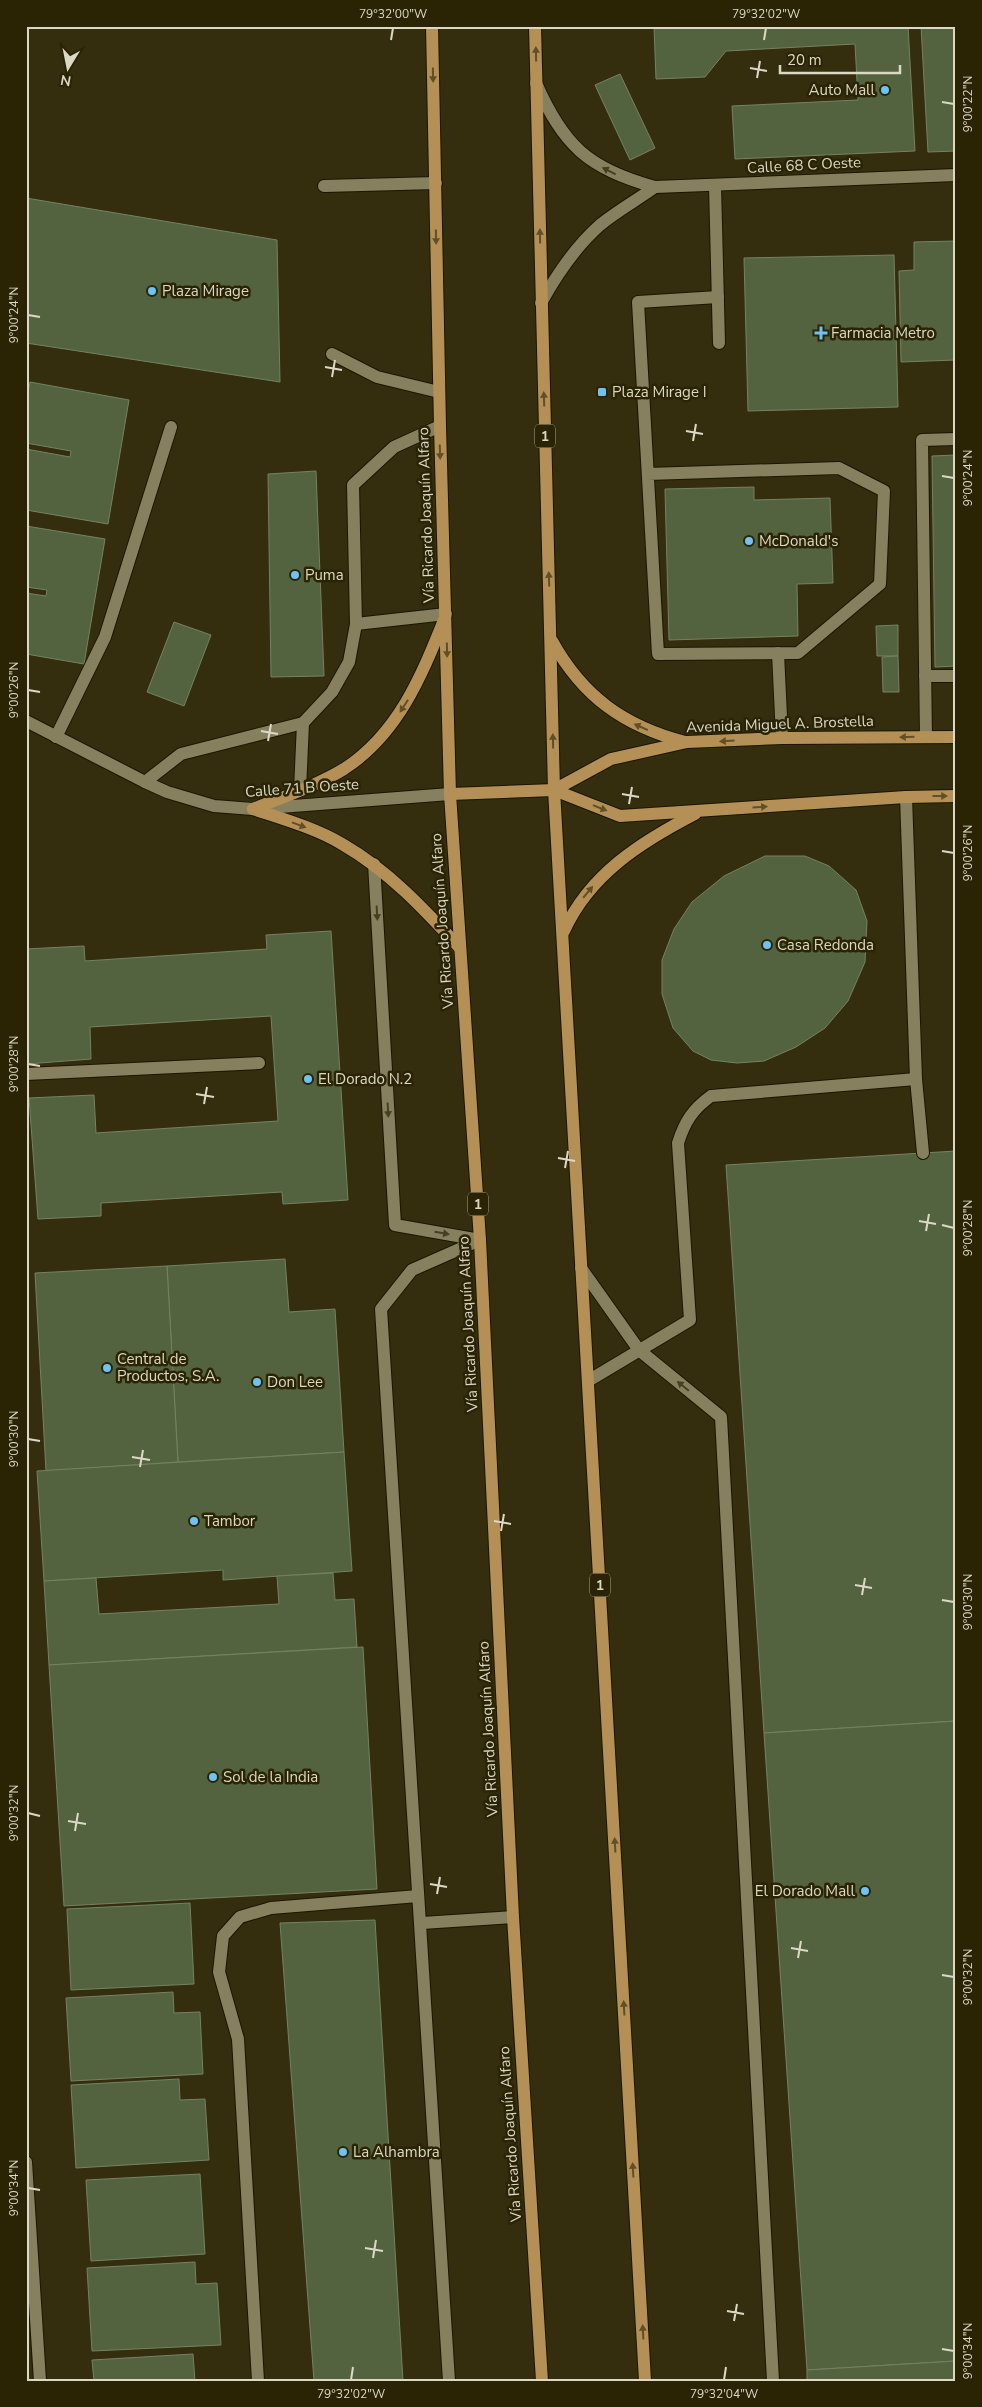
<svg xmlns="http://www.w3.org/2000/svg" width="982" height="2407" viewBox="0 0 982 2407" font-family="'Nunito Sans',sans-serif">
  <rect width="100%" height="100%" fill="#342e0f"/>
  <g fill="#54633f" stroke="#748263">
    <polygon points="654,26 908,26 915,151 735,159 732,106 858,100 855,44 726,51 705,77 656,79"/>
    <polygon points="921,26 956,26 956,151 928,152"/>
    <polygon points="620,74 655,148 630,160 595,85"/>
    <polygon points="26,198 277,240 280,382 26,343"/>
    <polygon points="956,241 956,360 901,362 899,271 914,270 914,242"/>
    <polygon points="894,255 898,407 748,411 744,258"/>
    <polygon points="30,382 129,400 108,524 26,510 26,449 70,457 71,451 26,443 26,402"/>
    <polygon points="956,455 956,666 935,667 932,456"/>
    <polygon points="316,471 324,676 271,677 268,474"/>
    <polygon points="754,487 754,500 830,498 833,583 797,584 798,636 669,640 665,489"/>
    <polygon points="26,526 105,539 84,664 26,654 26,593 46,596 47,590 26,587"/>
    <polygon points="174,622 211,635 184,706 147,692"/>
    <polygon points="898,625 898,656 877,656 876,626"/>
    <polygon points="898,656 899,692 883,692 882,657"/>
    <polygon points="765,856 805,856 829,866 856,890 867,921 865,962 848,1001 825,1028 796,1047 764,1061 737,1063 711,1060 693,1051 673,1028 662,994 662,960 674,929 692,902 724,876"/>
    <polygon points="331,931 348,1200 283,1204 282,1192 101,1203 101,1216 38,1219 29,1098 94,1095 96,1133 278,1121 271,1016 90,1027 91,1059 27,1064 26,949 84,946 85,961 267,949 266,935"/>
    <polygon points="956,1151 956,1721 764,1733 726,1165"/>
    <polygon points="285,1259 289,1312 335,1309 344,1452 178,1462 167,1266"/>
    <polygon points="167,1266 178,1462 46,1471 35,1273"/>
    <polygon points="344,1452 352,1571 223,1580 223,1570 44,1581 37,1471"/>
    <polygon points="333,1573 335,1600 354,1599 357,1647 49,1665 44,1581 96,1578 99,1614 279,1604 277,1576"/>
    <polygon points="363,1647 377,1889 64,1906 49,1665"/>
    <polygon points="956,1721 956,2361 807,2370 764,1733"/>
    <polygon points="190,1903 194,1984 71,1990 67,1909"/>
    <polygon points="375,1920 403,2381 314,2381 280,1923"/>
    <polygon points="173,1992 174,2013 200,2012 203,2074 71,2081 66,1998"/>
    <polygon points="179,2079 180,2100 205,2099 209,2160 76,2168 71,2085"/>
    <polygon points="200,2174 205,2254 91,2261 86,2180"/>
    <polygon points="195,2262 196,2284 217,2283 221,2345 92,2351 87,2268"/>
    <polygon points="193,2354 195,2381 94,2381 92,2360"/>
    <polygon points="956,2361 956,2381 807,2381 807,2370"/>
  </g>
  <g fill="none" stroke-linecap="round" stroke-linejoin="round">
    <g stroke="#1b1600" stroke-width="14">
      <g id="service">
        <polyline points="324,186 436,183"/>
        <polyline points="715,186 719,343"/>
        <polyline points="332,354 377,377 439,392"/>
        <polyline points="648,474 839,468 884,491 880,584 798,653 658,654 638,302 718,297"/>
        <polyline points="356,624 446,614"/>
        <polyline points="778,653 782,738"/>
        <polyline points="925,676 956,676"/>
        <polyline points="56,737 105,637 171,427"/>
        <polyline points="926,737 922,440 956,439"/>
        <polyline points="145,782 181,754 303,723"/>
        <polyline points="300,790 303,723 332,692 349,662 356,624 353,485 394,447 440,426"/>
        <polyline points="906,797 916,1079 923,1153"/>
        <polyline points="374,864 395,1225 480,1240"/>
        <polyline points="26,1074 259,1063"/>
        <polyline points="581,1268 639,1350 721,1417 773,2381"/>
        <path d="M 588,1381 L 690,1320 L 678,1143 C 685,1121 693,1109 711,1096 L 916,1079"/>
        <polyline points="422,1923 513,1917"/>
        <polyline points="258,2381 238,2039 219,1972 223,1936 240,1917 271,1908 418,1896"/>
        <polyline points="449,2381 381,1309 412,1270 480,1240"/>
      </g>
    </g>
    <g stroke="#1b1600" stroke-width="14">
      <g id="minor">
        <path d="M 536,83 C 563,145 588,169 655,187 L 956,175"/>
        <path d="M 541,303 C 557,274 575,247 600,225 C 617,211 637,200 655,187"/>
        <polyline points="26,721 145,782 167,792 214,806 253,809 450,794"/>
        <polyline points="26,2162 40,2381"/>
      </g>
    </g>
    <g stroke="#1b1600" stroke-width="14">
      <g id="primary">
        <polyline points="432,26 440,426 450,794 480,1240 513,1917 542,2381"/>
        <polyline points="535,26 554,790 645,2381"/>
        <path d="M 552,641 C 583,697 624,726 685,742"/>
        <polyline points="554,790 611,759 687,742 782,738 956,737"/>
        <polyline points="450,794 554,790 620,816 906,797 956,796"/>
        <path d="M 253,809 C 283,797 316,786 344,769 C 398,734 421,677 444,620"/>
        <path d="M 253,809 C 283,819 315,828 342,844 C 389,871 424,909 460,948"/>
        <path d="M 564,931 C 590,874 641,842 695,814"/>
      </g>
    </g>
    <use href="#service" stroke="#86805f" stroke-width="12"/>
    <use href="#minor" stroke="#86805f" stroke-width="12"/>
    <use href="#primary" stroke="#b49057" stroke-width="12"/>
  </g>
  <defs><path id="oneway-solid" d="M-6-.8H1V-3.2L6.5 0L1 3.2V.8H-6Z" transform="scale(1.25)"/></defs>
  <g fill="#614f26">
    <use href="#oneway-solid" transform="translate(536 54) rotate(-91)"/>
    <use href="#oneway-solid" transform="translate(433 75) rotate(89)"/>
    <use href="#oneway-solid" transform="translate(540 236) rotate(-91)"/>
    <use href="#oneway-solid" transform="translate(436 237) rotate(89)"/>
    <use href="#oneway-solid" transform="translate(544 399) rotate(-92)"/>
    <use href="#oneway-solid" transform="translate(440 452) rotate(88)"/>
    <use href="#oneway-solid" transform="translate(549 579) rotate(-92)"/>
    <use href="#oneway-solid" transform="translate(447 650) rotate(89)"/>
    <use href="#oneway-solid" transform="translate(404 706) rotate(123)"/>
    <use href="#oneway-solid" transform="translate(641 727) rotate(-156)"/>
    <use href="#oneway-solid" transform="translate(907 737) rotate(179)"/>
    <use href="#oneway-solid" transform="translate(553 741) rotate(-91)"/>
    <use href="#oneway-solid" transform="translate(727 741) rotate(177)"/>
    <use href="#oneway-solid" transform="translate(940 796)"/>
    <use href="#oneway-solid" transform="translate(760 807) rotate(-4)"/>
    <use href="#oneway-solid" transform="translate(600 808) rotate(22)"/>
    <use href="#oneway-solid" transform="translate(299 825) rotate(20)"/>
    <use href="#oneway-solid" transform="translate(588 892) rotate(-50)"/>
    <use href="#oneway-solid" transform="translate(615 1845) rotate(-93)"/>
    <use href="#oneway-solid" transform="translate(624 2008) rotate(-93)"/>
    <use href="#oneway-solid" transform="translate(633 2170) rotate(-93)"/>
    <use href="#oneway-solid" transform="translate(643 2332) rotate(-93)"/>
  </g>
  <g fill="#464020">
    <use href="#oneway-solid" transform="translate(609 171) rotate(-153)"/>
    <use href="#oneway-solid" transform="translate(377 913) rotate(87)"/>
    <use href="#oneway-solid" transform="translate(388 1110) rotate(87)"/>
    <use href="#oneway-solid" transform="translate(442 1233) rotate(10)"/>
    <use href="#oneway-solid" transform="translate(683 1386) rotate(-141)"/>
  </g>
  <path fill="none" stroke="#dbd8c6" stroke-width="2" d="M 391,40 L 393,28M 764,40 L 766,28M 750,68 L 767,71M 757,78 L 760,61M 942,102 L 954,104M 28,315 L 40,317M 325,367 L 342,370M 332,377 L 335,360M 686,431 L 703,434M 693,441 L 696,424M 942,476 L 954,478M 28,690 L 40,692M 261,731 L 278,734M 268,741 L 271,724M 622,794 L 639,797M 629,804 L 632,787M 942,851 L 954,853M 28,1064 L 40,1066M 196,1094 L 214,1097M 204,1104 L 207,1087M 558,1158 L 575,1161M 565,1168 L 568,1151M 919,1221 L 936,1224M 942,1225 L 954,1228M 926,1231 L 929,1214M 28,1439 L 40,1441M 132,1457 L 150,1460M 140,1467 L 143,1450M 494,1521 L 511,1524M 501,1531 L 504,1514M 855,1585 L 872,1588M 862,1595 L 865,1578M 942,1600 L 954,1602M 28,1813 L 40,1816M 68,1821 L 86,1824M 75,1831 L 78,1813M 430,1884 L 447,1887M 437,1894 L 440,1877M 791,1948 L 808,1951M 798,1958 L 801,1941M 942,1975 L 954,1977M 28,2188 L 40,2190M 365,2248 L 383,2251M 373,2258 L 376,2240M 727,2311 L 744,2314M 734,2321 L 737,2304M 942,2349 L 954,2351M 351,2380 L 353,2367M 724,2380 L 726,2367"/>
  <g fill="#6fc2f4" stroke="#2a2405" stroke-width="2">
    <circle cx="885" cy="90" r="5"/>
    <circle cx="152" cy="291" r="5"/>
    <path d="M818.5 325.5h5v5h5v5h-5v5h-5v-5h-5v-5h5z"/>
    <rect x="597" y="387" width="10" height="10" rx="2.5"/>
    <circle cx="749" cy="541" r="5"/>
    <circle cx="295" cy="575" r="5"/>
    <circle cx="767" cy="945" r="5"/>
    <circle cx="308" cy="1079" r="5"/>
    <circle cx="107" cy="1368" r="5"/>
    <circle cx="257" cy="1382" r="5"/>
    <circle cx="194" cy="1521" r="5"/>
    <circle cx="213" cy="1777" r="5"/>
    <circle cx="865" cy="1891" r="5"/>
    <circle cx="343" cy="2152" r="5"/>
  </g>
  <g text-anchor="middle" stroke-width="5" stroke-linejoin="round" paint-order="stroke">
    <g fill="#2a2405" stroke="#a6a28c" stroke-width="1">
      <rect x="535" y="424.5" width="20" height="23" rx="4"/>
      <rect x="468" y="1192.5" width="20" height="23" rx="4"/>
      <rect x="590" y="1573.5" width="20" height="23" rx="4"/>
    </g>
    <g font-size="14" font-weight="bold" fill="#dbd8c6">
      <text x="545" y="441">1</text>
      <text x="478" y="1209">1</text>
      <text x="600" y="1590">1</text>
    </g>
    <g font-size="15" fill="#dbd8c6" stroke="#2a2405" text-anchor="start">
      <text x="875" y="95" text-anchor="end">Auto Mall</text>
      <text x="162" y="296">Plaza Mirage</text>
      <text x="831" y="338">Farmacia Metro</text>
      <text x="612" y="397">Plaza Mirage I</text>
      <text x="759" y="546">McDonald's</text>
      <text x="305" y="580">Puma</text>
      <text x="777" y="950">Casa Redonda</text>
      <text x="318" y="1084">El Dorado N.2</text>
      <text x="117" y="1364">Central de<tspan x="117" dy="17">Productos, S.A.</tspan></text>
      <text x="267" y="1387">Don Lee</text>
      <text x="204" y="1526">Tambor</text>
      <text x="223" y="1782">Sol de la India</text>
      <text x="855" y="1896" text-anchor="end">El Dorado Mall</text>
      <text x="353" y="2157">La Alhambra</text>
    </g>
    <g font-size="15" fill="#dbd8c6" stroke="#2a2405">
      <text transform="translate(804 165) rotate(-3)" y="5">Calle 68 C Oeste</text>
      <text transform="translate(426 515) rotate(-92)" y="5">Vía Ricardo Joaquín Alfaro</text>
      <text transform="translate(780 724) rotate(-2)" y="5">Avenida Miguel A. Brostella</text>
      <text transform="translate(302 788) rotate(-4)" y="5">Calle 71 B Oeste</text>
      <text transform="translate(442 921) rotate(-94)" y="5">Vía Ricardo Joaquín Alfaro</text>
      <text transform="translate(468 1324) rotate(-93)" y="5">Vía Ricardo Joaquín Alfaro</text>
      <text transform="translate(488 1729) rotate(-93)" y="5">Vía Ricardo Joaquín Alfaro</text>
      <text transform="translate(510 2134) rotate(-94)" y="5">Vía Ricardo Joaquín Alfaro</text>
    </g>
  </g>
  <rect width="982" height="2407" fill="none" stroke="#2a2405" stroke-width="55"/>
  <g transform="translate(68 68) rotate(190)" stroke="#2a2405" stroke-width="4" paint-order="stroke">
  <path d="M0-4L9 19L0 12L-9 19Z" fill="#dbd8c6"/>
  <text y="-8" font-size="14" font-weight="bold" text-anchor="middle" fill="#dbd8c6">N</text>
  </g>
  <path d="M780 65v8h120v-8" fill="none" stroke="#dbd8c6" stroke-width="2.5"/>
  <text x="787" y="65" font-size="15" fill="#dbd8c6" stroke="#2a2405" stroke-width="4" paint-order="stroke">20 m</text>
  <rect x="28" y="28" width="926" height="2352" fill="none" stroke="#dbd8c6" stroke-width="2"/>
  <g font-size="12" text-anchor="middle" fill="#dbd8c6">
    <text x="393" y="18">79°32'00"W</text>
    <text x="766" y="18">79°32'02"W</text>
    <text transform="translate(968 104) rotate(-90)" y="4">9°00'22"N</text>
    <text transform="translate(14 315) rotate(-90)" y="4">9°00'24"N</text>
    <text transform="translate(968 478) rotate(-90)" y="4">9°00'24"N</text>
    <text transform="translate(14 690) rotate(-90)" y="4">9°00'26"N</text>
    <text transform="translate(968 853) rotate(-90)" y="4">9°00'26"N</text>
    <text transform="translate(14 1064) rotate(-90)" y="4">9°00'28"N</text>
    <text transform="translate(968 1228) rotate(-90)" y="4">9°00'28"N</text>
    <text transform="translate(14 1439) rotate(-90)" y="4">9°00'30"N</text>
    <text transform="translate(968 1602) rotate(-90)" y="4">9°00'30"N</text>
    <text transform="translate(14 1813) rotate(-90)" y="4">9°00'32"N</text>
    <text transform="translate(968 1977) rotate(-90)" y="4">9°00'32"N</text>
    <text transform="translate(14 2188) rotate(-90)" y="4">9°00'34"N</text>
    <text transform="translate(968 2351) rotate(-90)" y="4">9°00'34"N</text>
    <text x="351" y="2398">79°32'02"W</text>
    <text x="724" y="2398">79°32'04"W</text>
  </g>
</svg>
